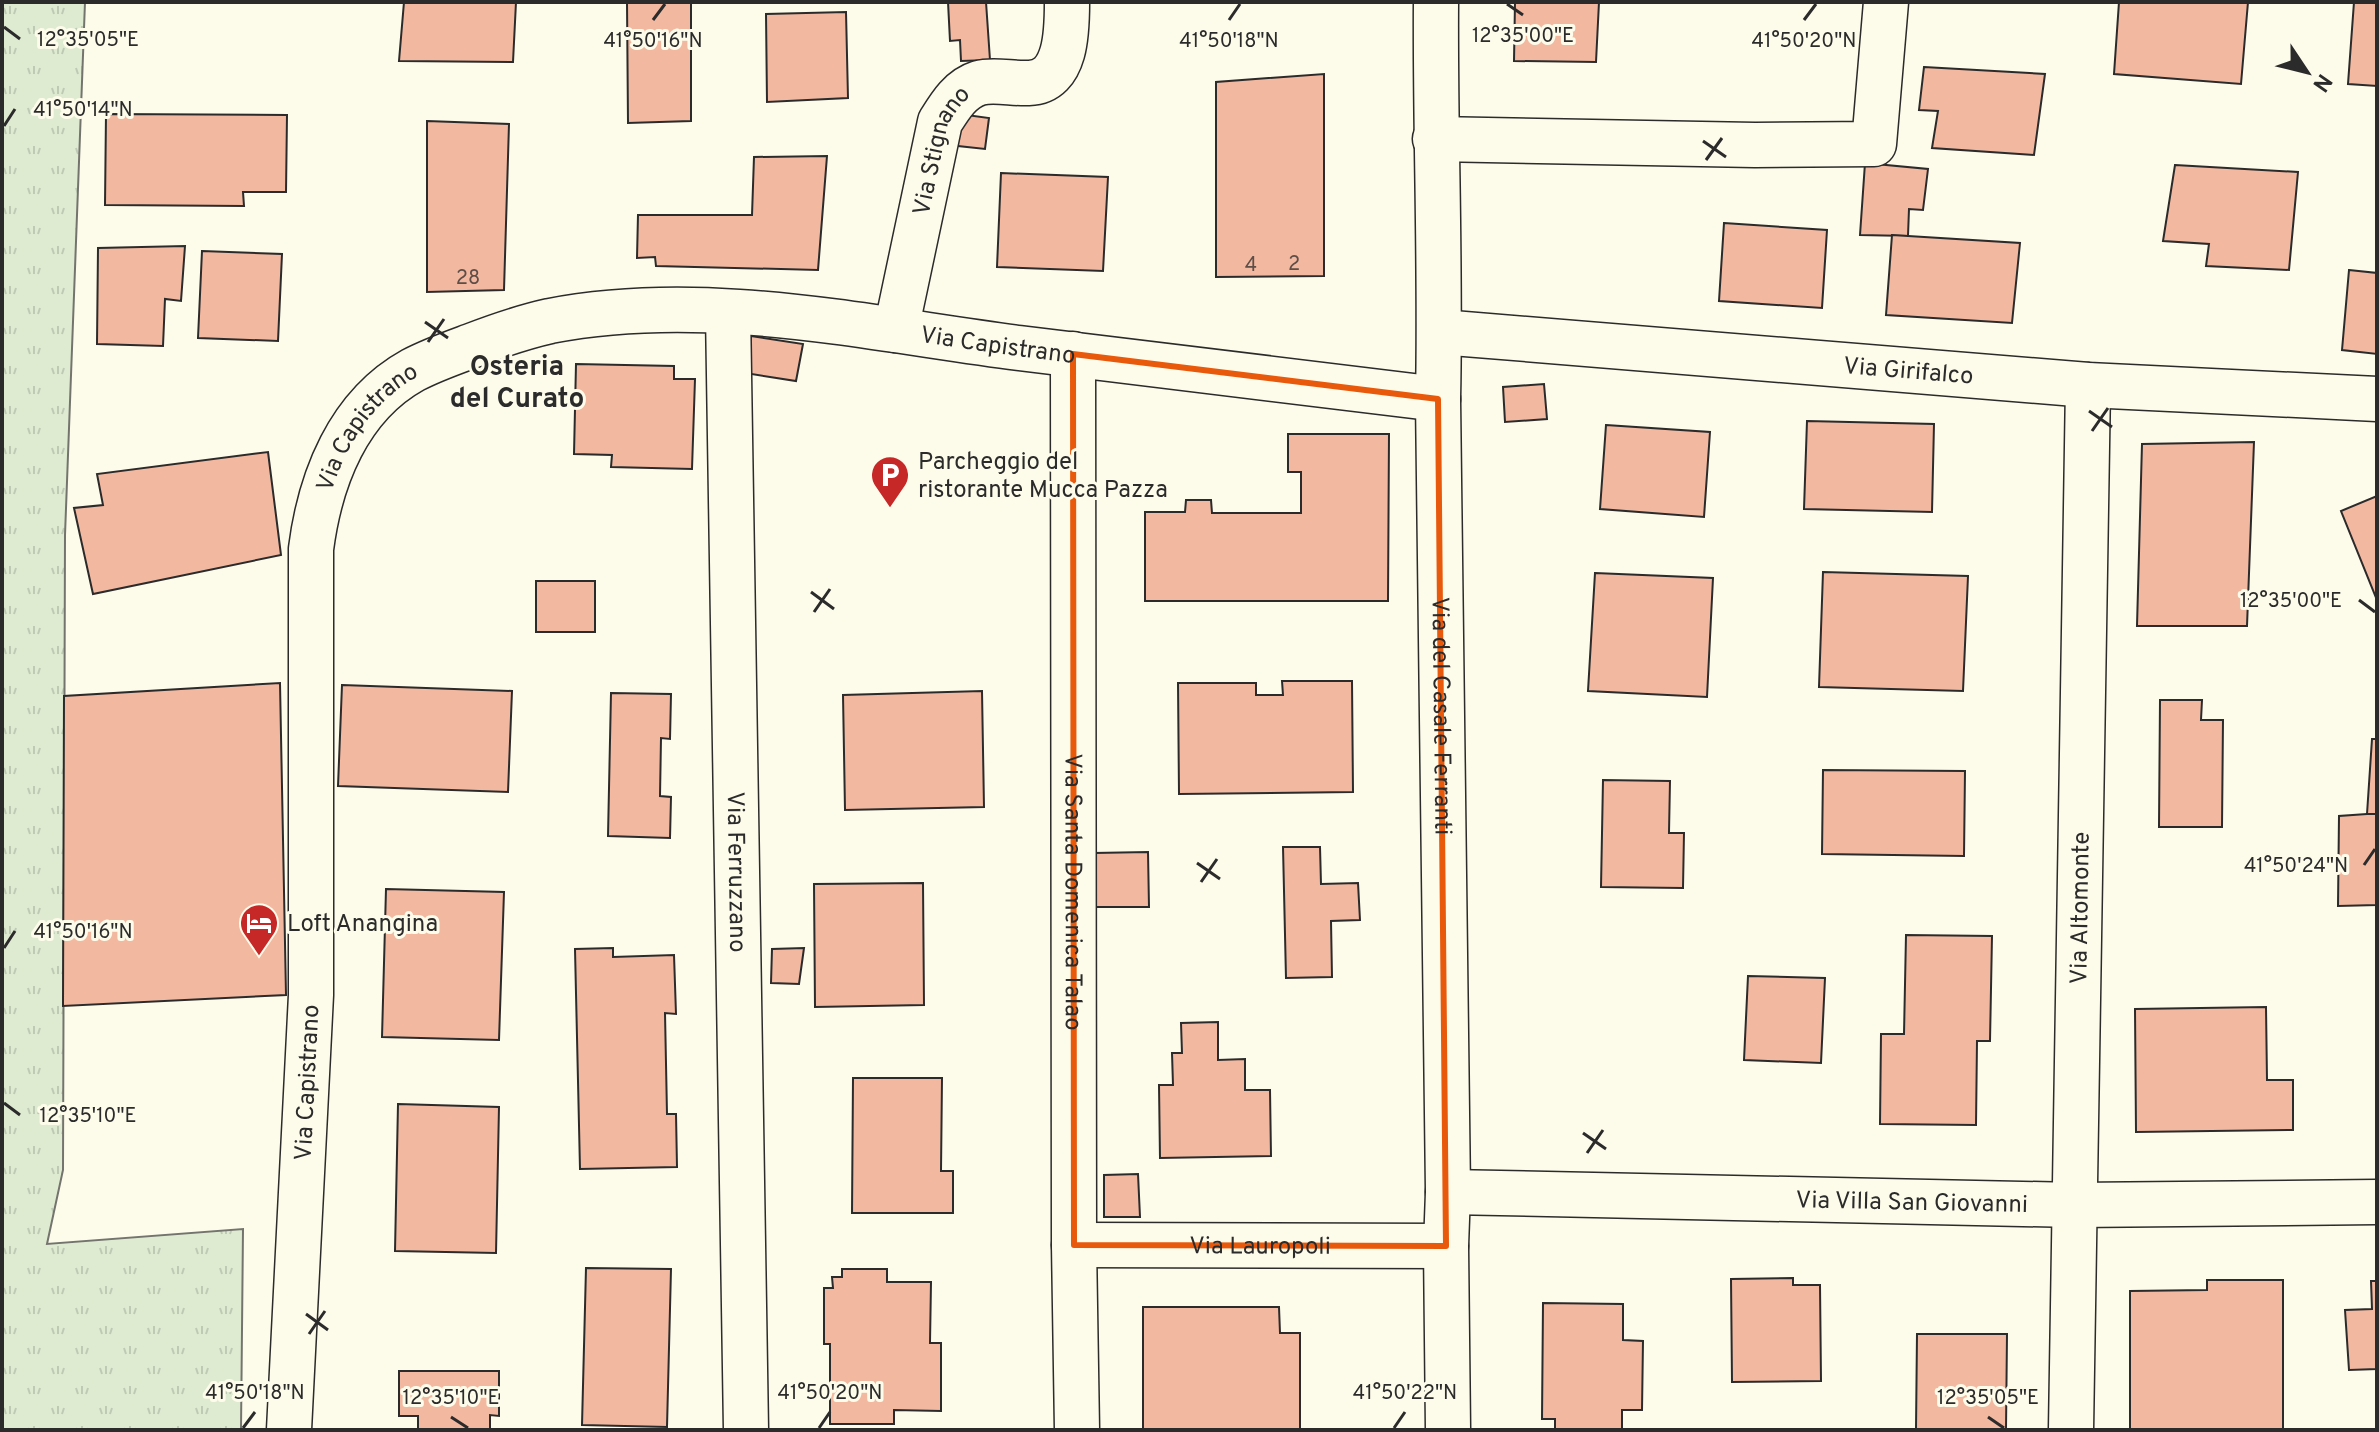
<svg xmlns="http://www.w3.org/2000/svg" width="2379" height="1432" viewBox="0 0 2379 1432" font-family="Overpass,sans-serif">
  <defs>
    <pattern id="grass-tufts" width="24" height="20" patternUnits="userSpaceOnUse" patternTransform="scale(2)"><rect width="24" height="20" fill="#deebd1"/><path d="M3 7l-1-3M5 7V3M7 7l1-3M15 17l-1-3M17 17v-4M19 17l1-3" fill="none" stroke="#bfcab4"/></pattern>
  </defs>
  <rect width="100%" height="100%" fill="#fdfbea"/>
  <polygon fill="url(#grass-tufts)" stroke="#74746e" stroke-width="2" points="2,2 85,2 65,535 63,1170 47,1244 243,1229 241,1430 2,1430"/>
  <g fill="#f2b8a0" stroke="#2b2b2b" stroke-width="2">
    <polygon points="404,2 516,2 513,62 399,61"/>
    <polygon points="627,2 691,2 691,121 628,123"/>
    <polygon points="948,2 986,2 990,60 961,61 960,40 950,41"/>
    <polygon points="1515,2 1599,2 1596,62 1514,61"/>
    <polygon points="2119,2 2248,2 2241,84 2114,74"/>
    <polygon points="2354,2 2377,2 2377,86 2348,84"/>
    <polygon points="846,12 848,98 767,102 766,14"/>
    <polygon points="1924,67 2045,74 2034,155 1932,148 1938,111 1919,110"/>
    <polygon points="1324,74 1324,276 1216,277 1216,82"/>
    <polygon points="952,113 989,118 985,149 949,145"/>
    <polygon points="106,114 287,115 286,192 243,192 244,206 105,205"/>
    <polygon points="427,121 509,124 504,290 427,292"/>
    <polygon points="827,156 818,270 656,266 655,257 637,258 638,215 752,215 754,157"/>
    <polygon points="1865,163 1928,169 1923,210 1909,209 1908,236 1860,235"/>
    <polygon points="2175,165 2298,172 2289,270 2206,266 2209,244 2163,241"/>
    <polygon points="1001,173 1108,177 1103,271 997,267"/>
    <polygon points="1724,223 1827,230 1822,308 1719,301"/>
    <polygon points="1892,235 2020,243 2012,323 1886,315"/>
    <polygon points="185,246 181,301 165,299 163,346 97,344 98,248"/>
    <polygon points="202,251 282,254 278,341 198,338"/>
    <polygon points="2349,270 2377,273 2377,354 2342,350"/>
    <polygon points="751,336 803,344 796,381 745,373"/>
    <polygon points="576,364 674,366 674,379 695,379 692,469 611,467 612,455 574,454"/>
    <polygon points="1544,384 1547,419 1505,422 1503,387"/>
    <polygon points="1807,421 1934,424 1932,512 1804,509"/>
    <polygon points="1606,425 1710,432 1704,517 1600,509"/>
    <polygon points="1288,434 1389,434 1388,601 1145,601 1145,512 1185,512 1186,500 1211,500 1212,513 1301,513 1301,472 1288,472"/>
    <polygon points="2254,442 2247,626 2137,626 2142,444"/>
    <polygon points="268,452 281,555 93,594 74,508 103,505 97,474"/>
    <polygon points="2377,496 2377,600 2341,511"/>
    <polygon points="1823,572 1968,576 1963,691 1819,687"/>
    <polygon points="1595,573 1713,578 1707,697 1588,691"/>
    <rect x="536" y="581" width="59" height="51"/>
    <polygon points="1282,681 1352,681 1353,792 1179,794 1178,683 1256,683 1256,695 1283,695"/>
    <polygon points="280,683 286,995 63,1006 64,696"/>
    <polygon points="342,685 512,691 508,792 338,786"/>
    <polygon points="982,691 984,807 845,810 843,695"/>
    <polygon points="611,693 671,694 670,739 661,738 660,796 671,797 670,838 608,836"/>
    <polygon points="2160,700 2202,700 2201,720 2223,720 2222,827 2159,827"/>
    <polygon points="2372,739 2377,739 2377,814 2367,814"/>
    <polygon points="1823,770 1965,771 1964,856 1822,854"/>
    <polygon points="1603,780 1670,781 1669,833 1684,833 1683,888 1601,887"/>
    <polygon points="2367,814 2377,814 2377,905 2338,906 2339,816"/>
    <polygon points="1283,847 1320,847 1321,884 1358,883 1360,920 1331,921 1332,977 1286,978"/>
    <polygon points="1148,852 1149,907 1094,907 1094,853"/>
    <polygon points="923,883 924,1005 815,1007 814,884"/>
    <polygon points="386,889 504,892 499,1040 382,1037"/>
    <polygon points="1906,935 1992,936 1990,1041 1977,1041 1976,1125 1880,1124 1881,1034 1904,1034"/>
    <polygon points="613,948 613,957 674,955 676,1014 665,1013 667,1114 676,1114 677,1167 580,1169 575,949"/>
    <polygon points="804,948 799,984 771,983 772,949"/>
    <polygon points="1748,976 1825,978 1821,1063 1744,1060"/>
    <polygon points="2266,1007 2267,1080 2293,1080 2293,1130 2136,1132 2135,1009"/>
    <polygon points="1218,1022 1218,1060 1245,1059 1245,1090 1270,1090 1271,1156 1160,1158 1159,1085 1173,1085 1172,1053 1182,1053 1181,1023"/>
    <polygon points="853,1078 942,1078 941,1171 953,1171 953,1213 852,1213"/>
    <polygon points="398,1104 499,1107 496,1253 395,1251"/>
    <polygon points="1138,1174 1140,1217 1104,1217 1104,1175"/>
    <polygon points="586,1268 671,1269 667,1427 582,1425"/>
    <polygon points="842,1269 887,1269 887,1282 931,1282 930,1343 941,1343 941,1411 894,1410 894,1424 830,1424 830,1344 824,1344 824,1288 833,1288 832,1277 842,1277"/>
    <polygon points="1793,1278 1793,1285 1820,1285 1821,1381 1732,1382 1731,1279"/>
    <polygon points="2207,1280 2283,1280 2283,1430 2130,1430 2130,1291 2207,1290"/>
    <polygon points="2371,1281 2377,1281 2377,1369 2349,1370 2345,1310 2372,1309"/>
    <polygon points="1543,1303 1623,1304 1623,1340 1643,1341 1642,1410 1622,1410 1622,1430 1555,1430 1555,1419 1542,1419"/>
    <polygon points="1143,1307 1279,1307 1280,1333 1300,1333 1300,1430 1143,1430"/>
    <polygon points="1917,1334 2007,1334 2006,1430 1895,1430 1916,1429"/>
    <polygon points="399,1371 499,1371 499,1416 490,1415 490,1430 418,1430 418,1416 399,1416"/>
  </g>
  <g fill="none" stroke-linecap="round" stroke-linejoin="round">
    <g stroke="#2b2b2b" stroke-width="47">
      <g id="street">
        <polyline points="1435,139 1755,145 1874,144 1886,2"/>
        <path id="s1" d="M 728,312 L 746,1430"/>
        <path id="s2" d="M 896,330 L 940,122 C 950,106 960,89 979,83 C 994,79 1013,84 1029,83 C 1067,82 1067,30 1067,2"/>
        <path id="s3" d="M 1440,332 L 2088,385 L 2377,399"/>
        <path id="s4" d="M 1073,354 L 1074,1245 L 1077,1430"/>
        <path id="s5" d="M 1448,1192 L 2075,1205 L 2377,1202"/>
        <path id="s6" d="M 1074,1245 L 1446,1246"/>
        <path id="s7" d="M 289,1430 L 311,995 L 311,549 C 320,479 348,406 413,370 C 432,360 452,353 471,346 C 497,336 523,327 550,321 C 705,291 865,328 1019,348 C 1159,366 1299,382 1438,399"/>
        <path id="s8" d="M 2071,1430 L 2088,385"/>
      </g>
    </g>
    <g stroke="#2b2b2b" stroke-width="47">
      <g id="secondary">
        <path id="s9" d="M 1436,2 C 1435,134 1441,267 1438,399 L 1448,1192 L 1446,1246 L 1448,1430"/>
      </g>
    </g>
    <use href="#street" stroke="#fdfbea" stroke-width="44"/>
    <use href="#secondary" stroke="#fdfbea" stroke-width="44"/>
  </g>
  <path fill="none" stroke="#e8590c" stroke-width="6" stroke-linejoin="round" d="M 1073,354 L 1438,399 L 1446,1246 L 1074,1245 Z"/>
  <path fill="none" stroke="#2b2b2b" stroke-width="3" d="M 1507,4 L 1523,15M 653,20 L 665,4M 1229,20 L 1240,4M 1804,20 L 1816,4M 4,27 L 20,39M 4,126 L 15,109M 1703,141 L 1726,157M 1706,160 L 1722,138M 425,322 L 448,338M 428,342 L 444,319M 2089,411 L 2112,427M 2092,431 L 2108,408M 811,592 L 834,609M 2359,600 L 2375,612M 814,612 L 830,589M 1197,863 L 1220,879M 2364,865 L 2375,849M 1201,882 L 1217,859M 4,948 L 15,931M 4,1103 L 20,1115M 1583,1133 L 1606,1149M 1587,1153 L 1603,1130M 306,1314 L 328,1330M 309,1334 L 325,1311M 451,1417 L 468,1428M 1988,1417 L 2004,1428M 243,1428 L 255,1412M 819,1428 L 830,1412M 1394,1428 L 1405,1412"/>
  <defs>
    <g id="parking-pin" transform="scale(2)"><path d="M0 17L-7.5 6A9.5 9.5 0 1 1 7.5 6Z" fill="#c62828" stroke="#fdfbea"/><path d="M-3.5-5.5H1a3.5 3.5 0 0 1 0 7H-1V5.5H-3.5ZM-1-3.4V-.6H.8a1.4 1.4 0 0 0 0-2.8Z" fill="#fff"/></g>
    <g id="hotel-pin" transform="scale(2)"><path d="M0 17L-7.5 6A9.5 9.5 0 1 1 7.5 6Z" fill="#c62828" stroke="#fdfbea"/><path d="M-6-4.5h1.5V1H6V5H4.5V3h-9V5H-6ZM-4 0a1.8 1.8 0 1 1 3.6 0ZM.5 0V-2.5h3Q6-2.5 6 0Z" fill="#fff"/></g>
  </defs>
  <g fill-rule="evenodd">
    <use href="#parking-pin" x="890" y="475"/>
    <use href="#hotel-pin" x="259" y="923"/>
  </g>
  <g text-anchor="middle" stroke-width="6" stroke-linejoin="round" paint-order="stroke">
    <g font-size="20" fill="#5d4e48">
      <text x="1294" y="270">2</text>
      <text x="1251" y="271">4</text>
      <text x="468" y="284">28</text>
    </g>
    <g font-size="24" fill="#2b2b2b" stroke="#fdfbea">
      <text dy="8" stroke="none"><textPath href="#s2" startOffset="186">Via Stignano</textPath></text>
      <text dy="8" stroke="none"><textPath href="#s7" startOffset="1692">Via Capistrano</textPath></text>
      <text dy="8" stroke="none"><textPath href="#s3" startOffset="470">Via Girifalco</textPath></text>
      <text dy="8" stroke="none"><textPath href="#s7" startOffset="1020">Via Capistrano</textPath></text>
      <text dy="8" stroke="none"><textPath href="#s9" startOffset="714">Via del Casale Ferranti</textPath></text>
      <text dy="8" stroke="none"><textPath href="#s1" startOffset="560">Via Ferruzzano</textPath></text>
      <text dy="8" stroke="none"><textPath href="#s4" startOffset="538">Via Santa Domenica Talao</textPath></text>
      <text dy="8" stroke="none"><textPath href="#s8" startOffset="522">Via Altomonte</textPath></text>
      <text dy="8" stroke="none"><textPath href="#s7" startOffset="348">Via Capistrano</textPath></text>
      <text dy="8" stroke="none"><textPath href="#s5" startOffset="464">Via Villa San Giovanni</textPath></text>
      <text dy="8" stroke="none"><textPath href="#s6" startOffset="186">Via Lauropoli</textPath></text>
    </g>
    <g font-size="24" fill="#2b2b2b" stroke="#fdfbea" text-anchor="start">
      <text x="918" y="469">Parcheggio del<tspan x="918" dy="28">ristorante Mucca Pazza</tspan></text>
      <text x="287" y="931">Loft Anangina</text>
    </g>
    <g font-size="28" font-weight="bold" fill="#2b2b2b" stroke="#fdfbea">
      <text x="517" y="375">Osteria<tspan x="517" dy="32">del Curato</tspan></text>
    </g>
  </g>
  <g font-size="20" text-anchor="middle" fill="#2b2b2b" stroke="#fdfbea" stroke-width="6" stroke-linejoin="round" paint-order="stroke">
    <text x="1523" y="42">12°35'00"E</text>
    <text x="88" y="46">12°35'05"E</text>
    <text x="653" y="47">41°50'16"N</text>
    <text x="1229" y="47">41°50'18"N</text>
    <text x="1804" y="47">41°50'20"N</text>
    <text x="83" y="116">41°50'14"N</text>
    <text x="2291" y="607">12°35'00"E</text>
    <text x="2296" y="872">41°50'24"N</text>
    <text x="83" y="938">41°50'16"N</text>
    <text x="88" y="1122">12°35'10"E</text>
    <text x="255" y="1399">41°50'18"N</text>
    <text x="830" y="1399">41°50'20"N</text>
    <text x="1405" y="1399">41°50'22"N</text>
    <text x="451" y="1404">12°35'10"E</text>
    <text x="1988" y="1404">12°35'05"E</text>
  </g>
  <rect width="2379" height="1432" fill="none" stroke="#2b2b2b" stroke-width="8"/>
  <g transform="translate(2307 72) rotate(125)" stroke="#fdfbea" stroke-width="6" paint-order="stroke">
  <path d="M0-6L14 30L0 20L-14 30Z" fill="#2b2b2b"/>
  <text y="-12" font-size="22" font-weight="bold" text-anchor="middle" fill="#2b2b2b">N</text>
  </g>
</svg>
